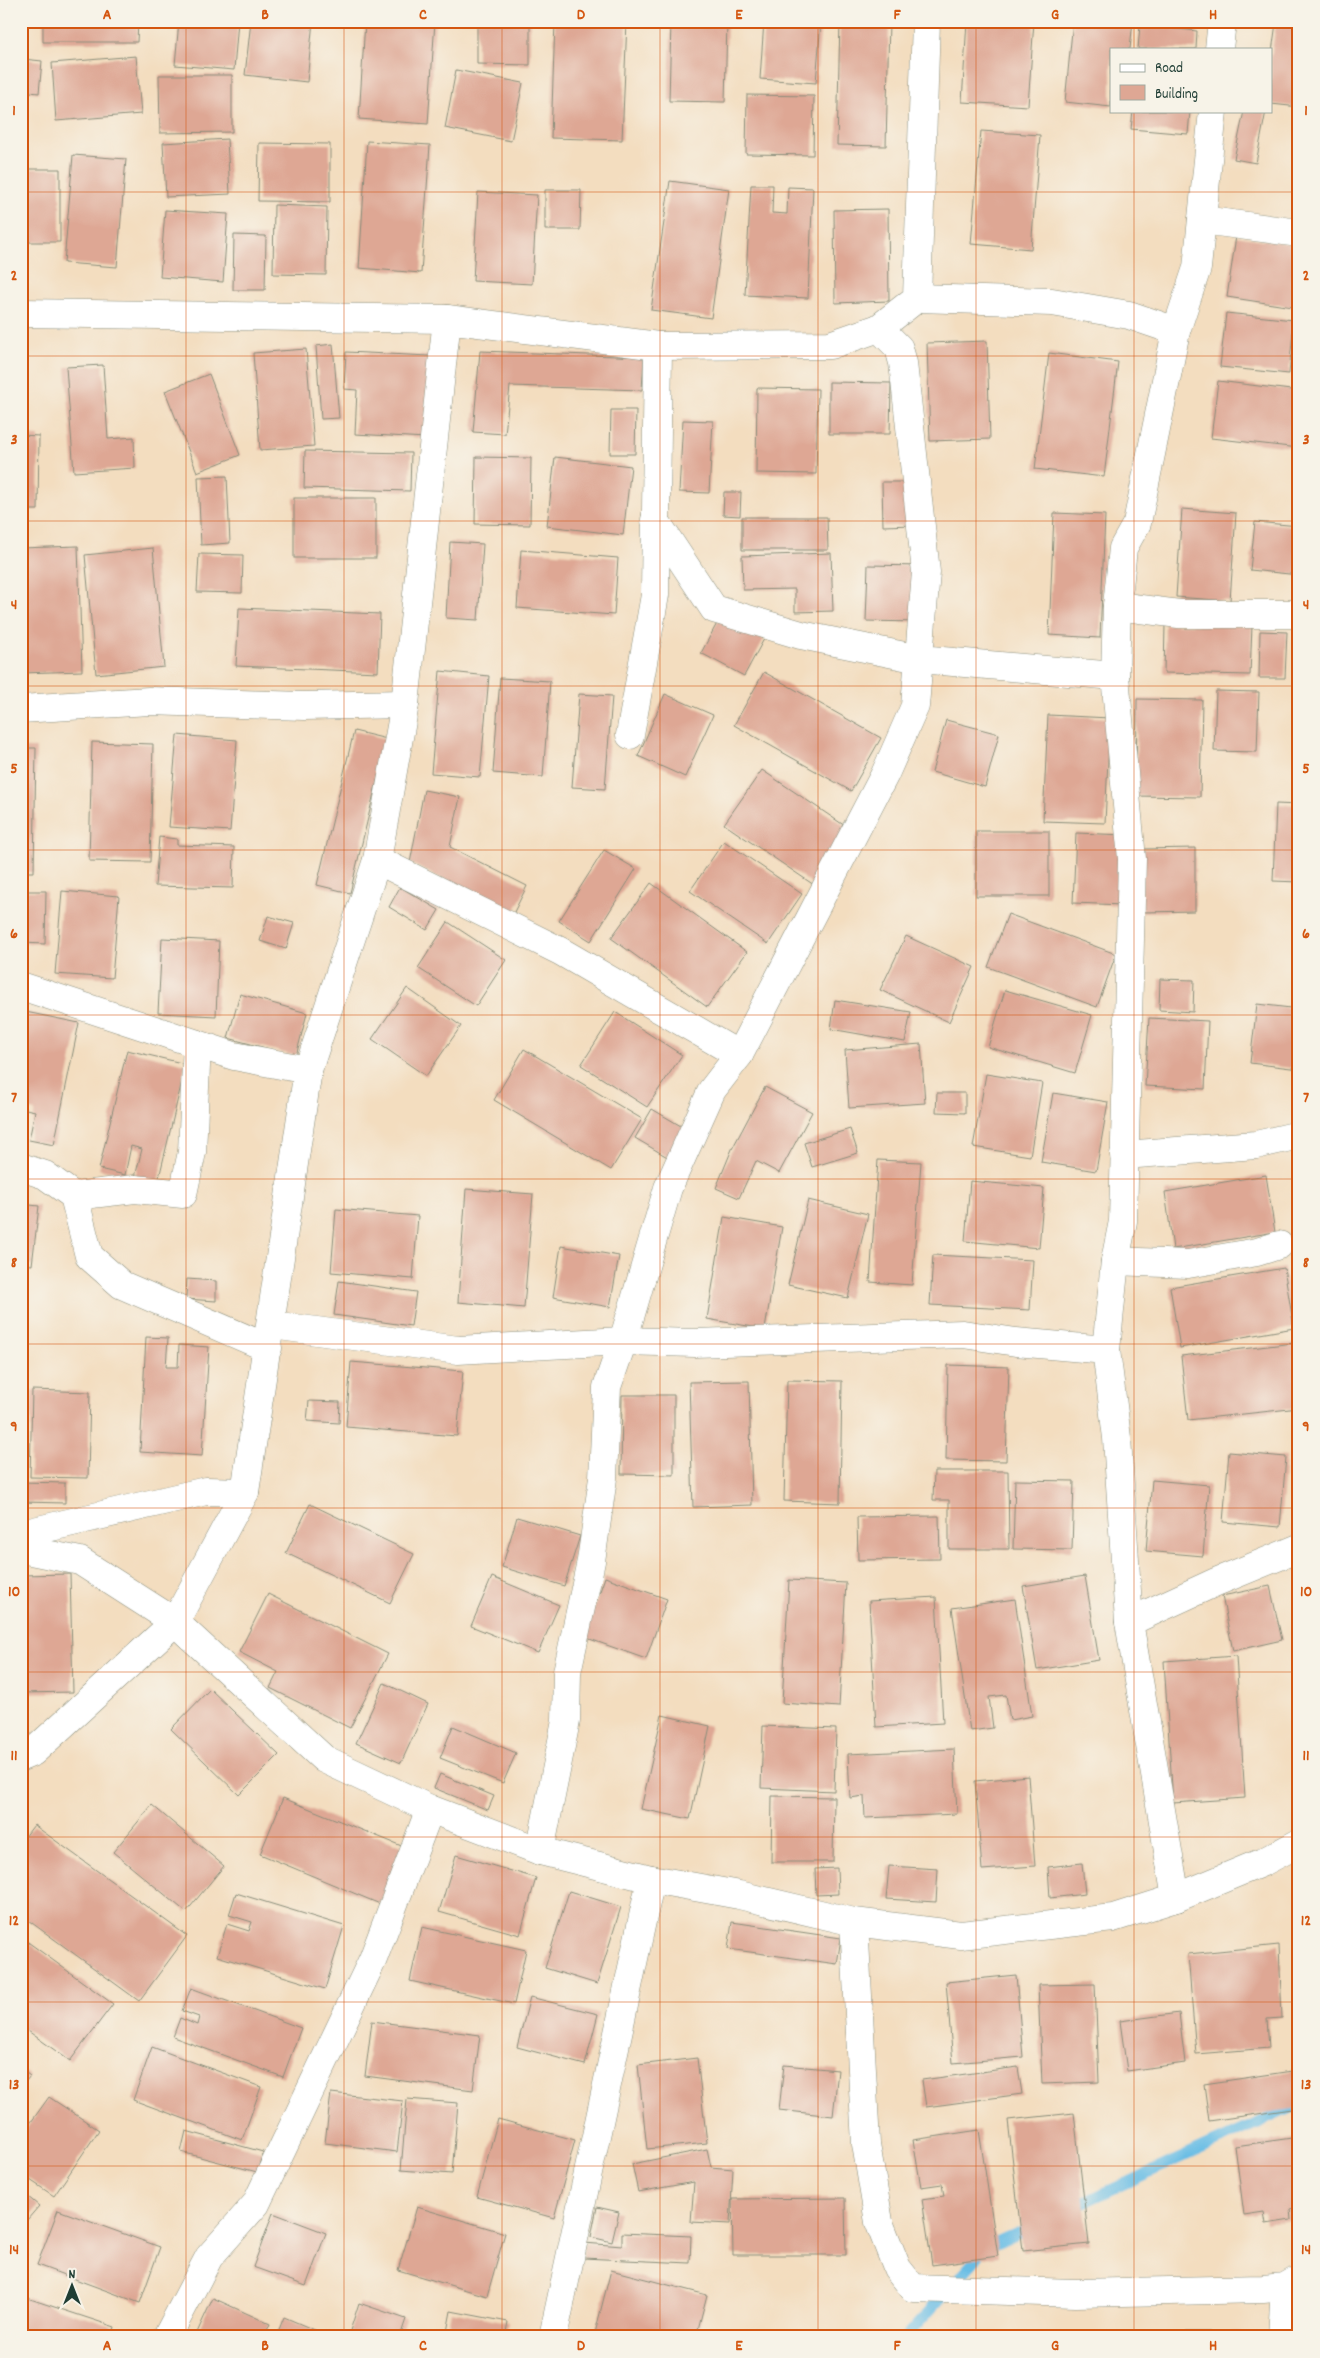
<svg xmlns="http://www.w3.org/2000/svg" width="1320" height="2358" viewBox="0 0 1320 2358" font-family="Dekko,sans-serif">
  <rect width="100%" height="100%" fill="#f7f3e8"/>
  <filter id="ink" filterUnits="userSpaceOnUse"><feTurbulence type="fractalNoise" baseFrequency=".02" numOctaves="2"/><feDisplacementMap in="SourceGraphic" scale="10" xChannelSelector="R" yChannelSelector="G"/><feConvolveMatrix kernelMatrix="1 2 1 2 8 2 1 2 1" color-interpolation-filters="sRGB"/></filter>
  <filter id="wash" filterUnits="userSpaceOnUse"><feTurbulence type="fractalNoise" baseFrequency=".0096" numOctaves="4" result="noise"/><feDisplacementMap in="SourceGraphic" scale="20" xChannelSelector="R" yChannelSelector="G"/><feGaussianBlur stdDeviation="1.12" result="paint"/><feColorMatrix in="noise" values="0 0 0 0 0 0 0 0 0 0 0 0 0 0 0 0 0 1.4 0 .05"/><feComposite in="paint" operator="in"/></filter>
  <g filter="url(#wash)">
    <rect width="100%" height="100%" fill="#f3ddbf"/>
    <g fill="none" stroke-linecap="round" stroke-linejoin="round">
      <g stroke="#69bde5" stroke-width="11">
        <polyline points="1071,2208 1299,2104"/>
        <polyline points="906,2337 987,2247 1033,2226"/>
      </g>
    </g>
    <g id="blocks">
      <g fill="#dea794">
        <polygon points="43,21 138,21 137,42 43,42"/>
        <polygon points="179,21 238,21 234,70 175,65"/>
        <polygon points="251,21 313,21 307,82 245,75"/>
        <polygon points="365,21 435,21 428,124 359,119"/>
        <polygon points="477,21 530,21 530,65 477,64"/>
        <polygon points="555,21 627,21 622,140 551,138"/>
        <polygon points="671,21 727,21 725,102 669,101"/>
        <polygon points="764,21 821,21 816,83 760,79"/>
        <polygon points="840,21 889,21 886,146 837,145"/>
        <polygon points="967,21 1034,21 1028,106 962,102"/>
        <polygon points="1073,21 1133,21 1130,49 1111,49 1111,107 1065,102"/>
        <polygon points="1276,23 1299,26 1299,107 1271,104 1271,59"/>
        <polygon points="1140,25 1197,31 1196,49 1138,49"/>
        <polygon points="136,56 141,114 56,121 52,63"/>
        <polygon points="23,59 42,61 39,93 21,91"/>
        <polygon points="456,70 523,83 511,141 445,128"/>
        <polygon points="159,75 232,75 232,132 160,133"/>
        <polygon points="747,95 814,96 813,155 746,154"/>
        <polygon points="1133,111 1190,111 1188,134 1131,129"/>
        <polygon points="1244,111 1266,111 1256,163 1234,159"/>
        <polygon points="981,131 1040,135 1031,249 971,244"/>
        <polygon points="227,139 230,194 166,197 163,143"/>
        <polygon points="367,141 430,145 421,273 359,268"/>
        <polygon points="259,143 330,144 330,202 258,201"/>
        <polygon points="73,155 126,159 117,267 64,263"/>
        <polygon points="25,169 60,169 60,242 24,242"/>
        <polygon points="670,181 729,189 711,318 651,310"/>
        <polygon points="751,185 773,185 772,213 787,214 788,187 813,188 808,298 745,295"/>
        <polygon points="545,190 581,190 580,230 545,230"/>
        <polygon points="478,192 537,195 532,284 473,281"/>
        <polygon points="274,205 327,207 326,275 273,274"/>
        <polygon points="888,209 889,301 835,303 834,210"/>
        <polygon points="165,210 228,214 223,282 160,277"/>
        <polygon points="234,235 266,236 265,290 233,290"/>
        <polygon points="1236,236 1299,245 1299,308 1227,297"/>
        <polygon points="1226,313 1294,320 1289,374 1220,367"/>
        <polygon points="987,341 990,439 930,441 927,343"/>
        <polygon points="333,344 339,418 321,419 316,346"/>
        <polygon points="306,349 314,446 260,450 253,353"/>
        <polygon points="480,351 644,357 642,390 510,386 505,434 473,432"/>
        <polygon points="346,352 429,356 426,438 355,434 357,390 344,389"/>
        <polygon points="1049,353 1118,362 1104,477 1035,469"/>
        <polygon points="103,365 108,439 134,437 135,468 74,472 66,367"/>
        <polygon points="209,374 240,455 197,472 165,391"/>
        <polygon points="1218,381 1299,391 1299,448 1211,438"/>
        <polygon points="829,382 891,383 890,434 829,434"/>
        <polygon points="757,388 818,389 816,474 756,473"/>
        <polygon points="611,410 636,410 635,454 610,454"/>
        <polygon points="683,420 713,421 709,493 679,492"/>
        <polygon points="21,435 39,436 38,510 21,510"/>
        <polygon points="305,451 411,453 410,491 304,488"/>
        <polygon points="476,457 531,458 530,525 475,524"/>
        <polygon points="555,457 631,466 623,535 547,526"/>
        <polygon points="227,476 230,543 201,545 198,477"/>
        <polygon points="882,482 914,482 915,525 883,526"/>
        <polygon points="724,492 741,492 740,516 723,515"/>
        <rect x="294" y="498" width="82" height="60"/>
        <polygon points="1182,509 1236,513 1230,601 1176,597"/>
        <polygon points="1054,513 1105,515 1100,638 1049,635"/>
        <polygon points="742,517 827,517 828,550 742,550"/>
        <polygon points="1255,522 1299,526 1299,575 1250,570"/>
        <polygon points="450,542 483,544 478,620 446,618"/>
        <polygon points="78,546 82,671 21,673 21,548"/>
        <polygon points="153,548 164,667 96,674 85,555"/>
        <polygon points="521,550 618,558 614,615 517,608"/>
        <polygon points="831,553 833,611 795,612 795,589 743,590 742,556"/>
        <polygon points="199,554 243,555 242,593 197,592"/>
        <polygon points="868,565 920,566 919,622 866,621"/>
        <polygon points="239,608 380,614 378,672 236,666"/>
        <polygon points="721,616 764,639 744,676 701,653"/>
        <polygon points="1165,624 1252,626 1250,675 1164,673"/>
        <polygon points="1260,631 1287,632 1285,678 1259,678"/>
        <polygon points="440,671 489,676 480,777 431,773"/>
        <polygon points="764,672 881,738 851,791 734,725"/>
        <polygon points="500,678 550,681 543,777 493,773"/>
        <polygon points="1216,691 1259,692 1257,752 1214,751"/>
        <polygon points="579,694 612,696 605,789 572,787"/>
        <polygon points="665,694 713,715 685,777 638,756"/>
        <polygon points="1137,699 1202,700 1200,797 1136,796"/>
        <polygon points="1048,715 1110,718 1105,823 1043,821"/>
        <polygon points="946,720 999,734 985,787 932,772"/>
        <polygon points="354,731 387,739 350,893 317,885"/>
        <polygon points="177,735 237,740 230,831 169,827"/>
        <polygon points="92,742 153,744 150,862 89,861"/>
        <polygon points="21,748 36,748 34,872 21,872"/>
        <polygon points="762,770 851,830 814,885 724,824"/>
        <polygon points="424,790 460,797 450,847 527,886 513,914 410,863"/>
        <polygon points="1276,804 1299,805 1299,882 1273,881"/>
        <rect x="976" y="831" width="73" height="65"/>
        <polygon points="1076,833 1126,835 1123,905 1073,903"/>
        <polygon points="159,837 177,839 177,845 234,847 233,888 155,886"/>
        <polygon points="724,841 802,894 768,944 690,891"/>
        <polygon points="1195,848 1195,911 1142,912 1142,849"/>
        <polygon points="604,850 636,869 591,941 559,921"/>
        <polygon points="651,883 747,952 707,1007 611,938"/>
        <polygon points="400,887 439,910 427,930 389,907"/>
        <polygon points="21,891 46,891 45,944 21,943"/>
        <polygon points="62,891 119,896 112,978 55,974"/>
        <polygon points="1008,914 1116,954 1097,1007 988,967"/>
        <polygon points="268,916 294,923 286,949 260,941"/>
        <polygon points="448,922 506,960 476,1006 418,968"/>
        <polygon points="906,936 974,967 949,1022 880,990"/>
        <polygon points="162,938 219,941 216,1016 158,1013"/>
        <polygon points="1160,979 1194,980 1193,1012 1159,1010"/>
        <polygon points="407,988 461,1026 426,1076 372,1039"/>
        <polygon points="1005,990 1092,1015 1075,1073 988,1047"/>
        <polygon points="240,994 307,1013 296,1056 228,1038"/>
        <polygon points="835,1000 911,1012 905,1042 831,1029"/>
        <polygon points="1257,1004 1299,1009 1299,1069 1250,1063"/>
        <polygon points="21,1011 79,1023 54,1145 29,1140 35,1111 21,1108"/>
        <polygon points="615,1012 682,1055 647,1107 581,1065"/>
        <polygon points="1149,1018 1208,1021 1205,1089 1145,1086"/>
        <polygon points="921,1044 925,1103 849,1108 845,1050"/>
        <polygon points="524,1049 642,1119 611,1170 494,1100"/>
        <polygon points="127,1050 186,1064 158,1182 135,1177 142,1149 131,1146 125,1175 99,1169"/>
        <polygon points="986,1074 1042,1083 1030,1156 973,1147"/>
        <polygon points="765,1087 812,1112 779,1173 756,1161 739,1198 716,1188 732,1149"/>
        <polygon points="937,1093 965,1093 965,1113 936,1112"/>
        <polygon points="1053,1093 1108,1102 1096,1171 1041,1162"/>
        <polygon points="652,1109 686,1129 669,1158 635,1138"/>
        <polygon points="850,1129 858,1153 812,1167 804,1143"/>
        <polygon points="878,1160 921,1162 912,1285 870,1282"/>
        <polygon points="1266,1175 1275,1232 1173,1249 1165,1192"/>
        <polygon points="970,1181 1044,1188 1039,1248 965,1241"/>
        <polygon points="466,1189 533,1194 524,1308 458,1302"/>
        <polygon points="808,1200 868,1214 848,1298 788,1285"/>
        <polygon points="21,1204 39,1206 32,1265 21,1264"/>
        <polygon points="336,1209 418,1216 413,1279 331,1272"/>
        <polygon points="724,1217 782,1227 765,1329 707,1319"/>
        <polygon points="561,1246 619,1256 610,1307 553,1297"/>
        <polygon points="933,1255 1033,1260 1030,1310 930,1305"/>
        <polygon points="1284,1268 1294,1328 1180,1348 1170,1287"/>
        <polygon points="187,1279 216,1281 216,1301 186,1299"/>
        <polygon points="339,1281 416,1292 411,1326 334,1315"/>
        <polygon points="146,1337 168,1338 166,1367 178,1367 179,1345 209,1347 202,1456 140,1452"/>
        <polygon points="1294,1343 1299,1382 1299,1408 1188,1420 1181,1356"/>
        <polygon points="351,1362 463,1371 457,1436 346,1427"/>
        <polygon points="948,1365 1009,1367 1006,1461 946,1460"/>
        <polygon points="787,1380 842,1381 840,1503 784,1501"/>
        <polygon points="749,1381 752,1505 693,1507 689,1382"/>
        <polygon points="32,1390 90,1392 88,1478 30,1477"/>
        <polygon points="622,1395 674,1395 674,1475 621,1474"/>
        <polygon points="309,1401 340,1402 339,1423 307,1421"/>
        <polygon points="1229,1452 1286,1457 1280,1527 1223,1522"/>
        <polygon points="934,1471 1008,1471 1009,1549 949,1549 949,1500 933,1500"/>
        <polygon points="1015,1480 1074,1481 1072,1550 1013,1549"/>
        <polygon points="1152,1480 1209,1485 1203,1556 1146,1551"/>
        <polygon points="22,1482 65,1483 65,1503 22,1502"/>
        <polygon points="310,1504 414,1554 390,1603 286,1553"/>
        <polygon points="939,1516 940,1559 858,1560 857,1517"/>
        <polygon points="517,1517 580,1536 564,1586 502,1567"/>
        <polygon points="70,1574 73,1692 21,1693 21,1575"/>
        <polygon points="1085,1576 1099,1660 1037,1670 1023,1586"/>
        <polygon points="492,1577 559,1605 538,1653 471,1626"/>
        <polygon points="605,1577 667,1599 646,1659 584,1637"/>
        <polygon points="789,1580 846,1583 839,1707 782,1703"/>
        <polygon points="1270,1586 1282,1640 1233,1651 1222,1596"/>
        <polygon points="268,1594 388,1654 350,1728 270,1688 278,1672 239,1652"/>
        <polygon points="936,1597 943,1723 876,1727 869,1601"/>
        <polygon points="1015,1599 1032,1716 1010,1720 1006,1695 989,1697 993,1728 970,1731 952,1608"/>
        <polygon points="1236,1656 1245,1798 1173,1803 1164,1661"/>
        <polygon points="384,1683 428,1704 401,1763 356,1743"/>
        <polygon points="210,1689 279,1755 239,1795 171,1729"/>
        <polygon points="662,1715 710,1726 690,1819 641,1809"/>
        <polygon points="453,1726 516,1753 503,1783 440,1758"/>
        <polygon points="763,1726 836,1729 834,1791 761,1788"/>
        <polygon points="954,1749 957,1814 865,1818 864,1796 850,1798 848,1754"/>
        <polygon points="440,1774 494,1796 488,1810 434,1788"/>
        <polygon points="1028,1776 1035,1866 982,1870 975,1781"/>
        <polygon points="772,1796 834,1797 833,1862 771,1862"/>
        <polygon points="283,1798 404,1847 380,1904 260,1854"/>
        <polygon points="152,1805 224,1866 186,1912 113,1852"/>
        <polygon points="34,1825 187,1936 139,2001 21,1915 21,1842"/>
        <polygon points="456,1855 536,1878 520,1935 439,1912"/>
        <polygon points="1082,1863 1085,1894 1050,1898 1048,1867"/>
        <polygon points="889,1866 938,1869 936,1902 886,1899"/>
        <polygon points="837,1868 838,1894 816,1895 815,1869"/>
        <polygon points="569,1891 621,1907 597,1984 545,1968"/>
        <polygon points="236,1893 344,1926 325,1989 217,1956 227,1924 249,1931 252,1922 229,1915"/>
        <polygon points="732,1922 841,1938 837,1964 728,1949"/>
        <polygon points="422,1927 526,1950 514,2004 410,1981"/>
        <polygon points="21,1937 113,2004 70,2061 21,2026"/>
        <polygon points="1279,1945 1282,2018 1267,2019 1269,2048 1196,2054 1188,1954"/>
        <polygon points="1016,1975 1023,2057 953,2063 946,1982"/>
        <polygon points="1095,1984 1099,2082 1042,2084 1038,1985"/>
        <polygon points="191,1988 301,2028 283,2077 173,2037 180,2018 197,2025 199,2017 182,2011"/>
        <polygon points="530,1997 598,2014 585,2065 517,2047"/>
        <polygon points="1179,2013 1185,2063 1127,2071 1120,2021"/>
        <polygon points="372,2021 480,2035 473,2090 365,2076"/>
        <polygon points="152,2047 261,2087 242,2140 133,2100"/>
        <polygon points="697,2058 707,2143 647,2149 638,2065"/>
        <polygon points="784,2065 838,2070 833,2116 779,2110"/>
        <polygon points="1018,2067 1022,2094 926,2107 922,2080"/>
        <polygon points="21,2069 30,2076 21,2087"/>
        <polygon points="1299,2070 1299,2108 1209,2121 1204,2084"/>
        <polygon points="331,2093 403,2101 397,2152 325,2143"/>
        <polygon points="49,2097 99,2130 54,2196 21,2174 21,2136"/>
        <polygon points="407,2099 458,2103 452,2174 401,2170"/>
        <polygon points="1074,2113 1089,2244 1023,2251 1008,2120"/>
        <polygon points="498,2119 575,2140 554,2218 477,2197"/>
        <polygon points="979,2130 998,2256 932,2265 922,2199 944,2196 942,2184 921,2187 913,2140"/>
        <polygon points="186,2131 263,2152 257,2172 181,2152"/>
        <polygon points="1299,2137 1299,2207 1290,2209 1291,2220 1266,2224 1264,2212 1244,2215 1235,2146"/>
        <polygon points="707,2149 711,2167 733,2169 730,2224 691,2222 694,2182 638,2192 632,2164"/>
        <polygon points="21,2191 39,2206 21,2227"/>
        <polygon points="845,2198 846,2255 733,2255 732,2199"/>
        <polygon points="417,2207 505,2233 487,2296 398,2270"/>
        <polygon points="597,2207 619,2212 612,2242 591,2237"/>
        <polygon points="58,2210 160,2247 140,2303 37,2265"/>
        <polygon points="273,2213 326,2233 306,2286 253,2267"/>
        <polygon points="622,2233 691,2236 690,2263 583,2258 584,2243 622,2246"/>
        <polygon points="611,2270 707,2295 696,2337 594,2337"/>
        <polygon points="21,2296 115,2327 112,2337 21,2337"/>
        <polygon points="213,2298 270,2324 264,2337 195,2337"/>
        <polygon points="359,2303 406,2319 400,2337 348,2337"/>
        <polygon points="451,2311 508,2322 505,2337 446,2337"/>
        <polygon points="284,2317 331,2337 276,2337"/>
        <rect x="1175" y="2332" width="65" height="5"/>
      </g>
    </g>
  </g>
  <g filter="url(#ink)">
    <use href="#blocks" fill-opacity="0" stroke="#898d7a" stroke-width="1"/>
    <g fill="none" stroke-linecap="round" stroke-linejoin="round">
      <g stroke="#898d7a" stroke-width="29">
        <g id="minor">
          <polyline points="1219,49 1222,21"/>
          <polyline points="1202,220 1299,233"/>
          <polyline points="917,298 1052,302 1129,315 1176,331"/>
          <polyline points="21,313 447,319"/>
          <polyline points="655,520 714,609 801,635 919,659 1115,676"/>
          <polyline points="1117,606 1179,614 1299,614"/>
          <polyline points="21,709 149,701 304,706 405,704"/>
          <polyline points="630,735 655,595 658,346"/>
          <polyline points="377,860 560,951 739,1055"/>
          <polyline points="21,986 234,1056 308,1070"/>
          <polyline points="1124,1155 1256,1145 1299,1135"/>
          <polyline points="21,1167 45,1175 74,1196 89,1256 122,1285 268,1348"/>
          <polyline points="74,1196 135,1189 183,1194 192,1152 197,1044"/>
          <polyline points="1115,1261 1188,1264 1257,1252 1279,1245"/>
          <polyline points="272,1325 458,1350 623,1341 695,1343 963,1334 1016,1342 1106,1350"/>
          <polyline points="21,1534 206,1491 245,1492"/>
          <polyline points="21,1549 80,1561 175,1622 324,1759 430,1809 540,1851 651,1879 739,1895 854,1922 961,1935 1113,1918 1176,1898 1263,1862 1299,1843"/>
          <polyline points="1129,1622 1216,1582 1299,1548"/>
          <polyline points="21,1757 33,1752 175,1622 245,1492 308,1070 377,860 405,704 447,319 658,346 830,345 879,328 917,298 926,21"/>
          <polyline points="540,1851 566,1721 567,1672 591,1561 603,1478 607,1387 623,1341 668,1188 712,1090 739,1055 885,774 915,706 926,572 903,363 899,348 879,328"/>
          <polyline points="1176,1898 1129,1622 1117,1438 1106,1350 1115,1261 1123,1221 1132,859 1115,676 1117,606 1123,548 1137,523 1176,331 1197,268 1213,111"/>
          <polyline points="854,1922 866,2144 879,2222 897,2268 913,2288 1076,2293 1263,2289 1285,2287 1299,2279"/>
          <polyline points="167,2337 209,2257 256,2204 373,1959 430,1809"/>
          <polyline points="553,2337 651,1879"/>
          <polyline points="1282,2337 1285,2287"/>
        </g>
      </g>
      <use href="#minor" stroke="#fff" stroke-width="28"/>
    </g>
  </g>
  <path fill="none" stroke="#d45610" stroke-width="1" stroke-opacity="0.55" d="M 186,21 L 186,2337M 344,21 L 344,2337M 502,21 L 502,2337M 660,21 L 660,2337M 818,21 L 818,2337M 976,21 L 976,2337M 1134,21 L 1134,49M 1134,111 L 1134,2337M 21,192 L 1299,192M 21,356 L 1299,356M 21,521 L 1299,521M 21,686 L 1299,686M 21,850 L 1299,850M 21,1015 L 1299,1015M 21,1179 L 1299,1179M 21,1344 L 1299,1344M 21,1508 L 1299,1508M 21,1672 L 1299,1672M 21,1837 L 1299,1837M 21,2002 L 1299,2002M 21,2166 L 1299,2166"/>
  <rect width="1320" height="2358" fill="none" stroke="#f7f3e8" stroke-width="55"/>
  <rect x="1110" y="48" width="162" height="65" fill="#f7f3e8" stroke="#a1aaa0"/>
  <rect x="1120" y="64" width="25" height="8" fill="#ffffff" stroke="#a1aaa0"/>
  <text x="1155" y="72" font-size="15" fill="#1f3d34">Road</text>
  <rect x="1120" y="85" width="25" height="15" fill="#dea794" stroke="#a1aaa0"/>
  <text x="1155" y="98" font-size="15" fill="#1f3d34">Building</text>
  <g transform="translate(72 2286)" stroke="#f7f3e8" stroke-width="4" paint-order="stroke">
  <path d="M0-4L9 19L0 12L-9 19Z" fill="#1f3d34"/>
  <text y="-8" font-size="14" font-weight="bold" text-anchor="middle" fill="#1f3d34">N</text>
  </g>
  <rect x="28" y="28" width="1264" height="2302" fill="none" stroke="#d45610" stroke-width="2"/>
  <g font-size="16" text-anchor="middle" font-weight="bold" fill="#d45610">
    <text x="107" y="19">A</text>
    <text x="265" y="19">B</text>
    <text x="423" y="19">C</text>
    <text x="581" y="19">D</text>
    <text x="739" y="19">E</text>
    <text x="897" y="19">F</text>
    <text x="1055" y="19">G</text>
    <text x="1213" y="19">H</text>
    <text x="14" y="115">1</text>
    <text x="1306" y="115">1</text>
    <text x="14" y="280">2</text>
    <text x="1306" y="280">2</text>
    <text x="14" y="444">3</text>
    <text x="1306" y="444">3</text>
    <text x="14" y="609">4</text>
    <text x="1306" y="609">4</text>
    <text x="14" y="773">5</text>
    <text x="1306" y="773">5</text>
    <text x="14" y="938">6</text>
    <text x="1306" y="938">6</text>
    <text x="14" y="1102">7</text>
    <text x="1306" y="1102">7</text>
    <text x="14" y="1267">8</text>
    <text x="1306" y="1267">8</text>
    <text x="14" y="1431">9</text>
    <text x="1306" y="1431">9</text>
    <text x="14" y="1596">10</text>
    <text x="1306" y="1596">10</text>
    <text x="14" y="1760">11</text>
    <text x="1306" y="1760">11</text>
    <text x="14" y="1925">12</text>
    <text x="1306" y="1925">12</text>
    <text x="14" y="2089">13</text>
    <text x="1306" y="2089">13</text>
    <text x="14" y="2254">14</text>
    <text x="1306" y="2254">14</text>
    <text x="107" y="2350">A</text>
    <text x="265" y="2350">B</text>
    <text x="423" y="2350">C</text>
    <text x="581" y="2350">D</text>
    <text x="739" y="2350">E</text>
    <text x="897" y="2350">F</text>
    <text x="1055" y="2350">G</text>
    <text x="1213" y="2350">H</text>
  </g>
</svg>
